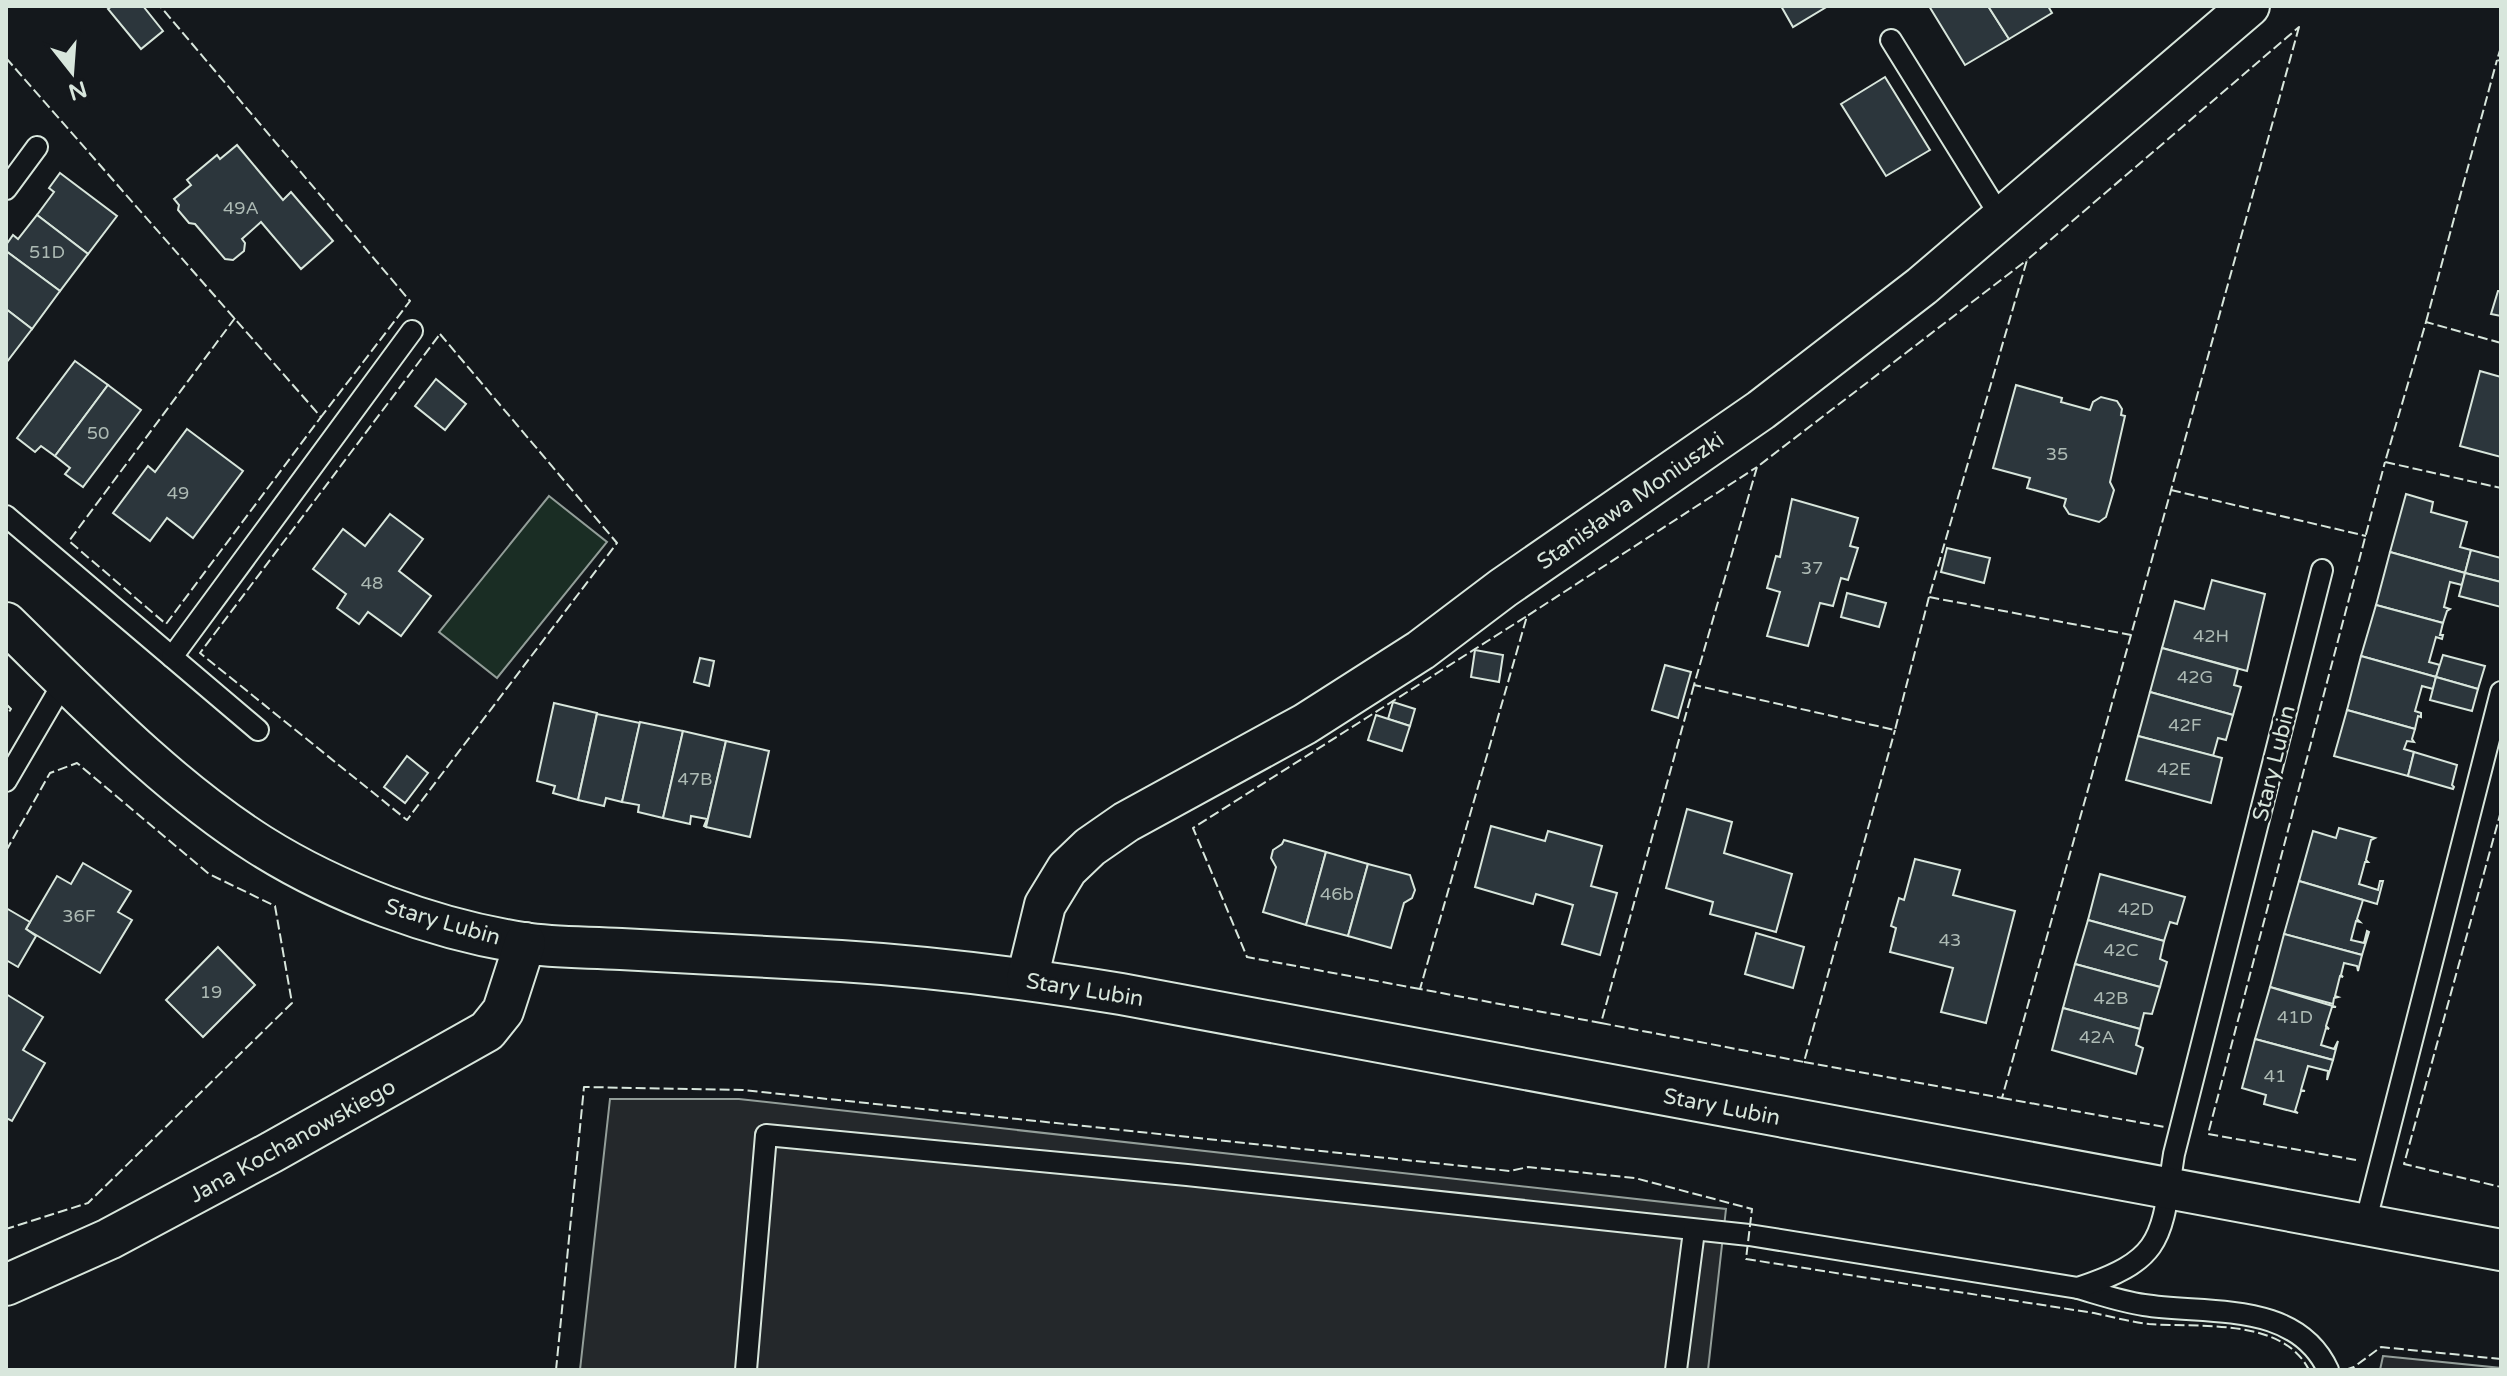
<svg xmlns="http://www.w3.org/2000/svg" width="2507" height="1376" viewBox="0 0 2507 1376" font-family="'Varela Round',sans-serif">
  <rect width="100%" height="100%" fill="#14181c"/>
  <polygon fill="#1a2d24" stroke="#939e99" stroke-width="2" points="549,496 607,542 497,678 439,632"/>
  <g fill="#24282b" stroke="#939e99" stroke-width="2">
    <polygon points="610,1099 739,1099 1726,1209 1708,1370 580,1370"/>
    <polygon points="2383,1356 2501,1368 2501,1370 2380,1370"/>
  </g>
  <g fill="#2c363c" stroke="#d8e6dc" stroke-width="2">
    <polygon points="112,6 143,6 163,31 141,49 108,9"/>
    <polygon points="1781,6 1828,6 1793,27"/>
    <polygon points="1929,6 1988,6 2009,39 1965,65"/>
    <polygon points="1988,6 2048,6 2052,13 2009,39"/>
    <polygon points="1885,77 1930,150 1886,176 1841,104"/>
    <polygon points="237,145 283,200 291,192 333,241 301,269 261,222 242,239 245,243 244,251 233,260 225,259 195,224 189,223 178,210 179,205 174,199 191,185 187,180 217,155 220,159"/>
    <polygon points="60,173 117,216 88,254 37,215 54,192 49,188"/>
    <polygon points="37,215 88,254 60,291 6,251 6,245 13,235 18,239"/>
    <polygon points="6,251 60,291 32,329 6,309"/>
    <polygon points="2498,291 2501,291 2501,316 2491,314"/>
    <polygon points="6,309 32,329 6,363"/>
    <polygon points="75,361 108,385 55,456 41,446 35,452 17,438"/>
    <polygon points="2480,371 2501,377 2501,457 2460,446"/>
    <polygon points="436,379 466,404 445,430 415,406"/>
    <polygon points="108,385 141,410 83,487 65,474 70,468 55,456"/>
    <polygon points="2016,385 2062,398 2061,402 2090,410 2093,402 2101,397 2117,401 2122,409 2121,415 2125,416 2110,482 2114,490 2106,517 2099,522 2069,514 2064,506 2066,499 2027,488 2030,478 1993,468"/>
    <polygon points="187,429 243,471 193,538 167,518 150,541 113,513 148,466 155,472"/>
    <polygon points="2406,494 2433,502 2431,512 2467,522 2460,547 2471,550 2465,573 2390,552"/>
    <polygon points="1792,499 1858,518 1850,546 1858,548 1848,580 1841,578 1833,606 1820,603 1808,646 1767,636 1780,592 1767,588 1776,556 1780,557"/>
    <polygon points="390,514 423,539 399,571 431,596 401,636 368,612 359,624 337,608 346,594 313,569 343,529 365,546"/>
    <polygon points="1947,548 1990,558 1984,583 1941,572"/>
    <polygon points="2471,550 2501,558 2501,582 2465,573"/>
    <polygon points="2390,552 2465,573 2462,585 2450,582 2444,607 2450,609 2447,611 2443,623 2376,605"/>
    <polygon points="2465,573 2501,582 2501,607 2459,596"/>
    <polygon points="2212,580 2265,594 2247,671 2162,648 2175,601 2204,609"/>
    <polygon points="1847,593 1886,603 1879,627 1841,617"/>
    <polygon points="2376,605 2443,623 2440,635 2443,635 2442,639 2436,637 2429,662 2440,665 2436,677 2361,656"/>
    <polygon points="2162,648 2238,669 2234,685 2241,687 2233,715 2150,692"/>
    <polygon points="1475,650 1503,655 1499,682 1471,677"/>
    <polygon points="2443,655 2485,666 2478,689 2436,677"/>
    <polygon points="2361,656 2436,677 2433,689 2422,686 2415,711 2421,713 2421,717 2418,716 2415,729 2347,710"/>
    <polygon points="700,658 714,661 709,686 694,682"/>
    <polygon points="1665,665 1691,672 1678,718 1652,710"/>
    <polygon points="2436,677 2478,689 2472,711 2430,700"/>
    <polygon points="2150,692 2233,715 2226,740 2218,738 2213,756 2138,736"/>
    <polygon points="1393,702 1415,709 1410,726 1388,719"/>
    <polygon points="554,703 597,713 578,800 553,793 555,786 537,781"/>
    <polygon points="2347,710 2415,729 2412,739 2414,742 2407,741 2404,749 2414,752 2408,776 2334,756"/>
    <polygon points="597,714 640,723 622,802 606,798 604,806 578,800"/>
    <polygon points="1376,715 1410,726 1402,751 1368,740"/>
    <polygon points="640,722 683,731 663,818 638,812 639,805 622,802"/>
    <polygon points="683,731 726,741 706,827 704,826 707,819 691,816 690,824 663,818"/>
    <polygon points="2138,736 2222,758 2211,803 2126,780"/>
    <polygon points="726,741 769,751 750,837 706,827"/>
    <polygon points="2414,752 2457,765 2452,785 2454,787 2453,789 2408,776"/>
    <polygon points="407,756 428,773 405,803 384,787"/>
    <polygon points="1687,809 1732,822 1724,853 1792,874 1776,932 1710,914 1713,902 1666,888"/>
    <polygon points="1491,826 1545,841 1548,831 1602,846 1591,886 1617,893 1600,955 1562,944 1573,905 1536,894 1533,904 1475,887"/>
    <polygon points="2339,828 2375,838 2371,840 2366,860 2368,862 2365,862 2359,884 2378,890 2380,881 2383,881 2377,904 2299,881 2313,831 2336,838"/>
    <polygon points="1284,840 1326,852 1306,925 1263,912 1276,867 1271,858 1273,850 1282,844"/>
    <polygon points="1326,852 1368,864 1348,936 1306,925"/>
    <polygon points="1915,859 1960,870 1953,895 2015,911 1986,1023 1941,1012 1953,968 1890,952 1896,928 1891,926 1899,898 1904,900"/>
    <polygon points="83,863 131,891 118,912 132,920 100,973 26,929 57,876 71,884"/>
    <polygon points="1368,864 1410,875 1415,890 1412,898 1404,903 1391,948 1348,936"/>
    <polygon points="2100,874 2185,897 2177,924 2170,922 2164,941 2088,920"/>
    <polygon points="2299,881 2363,900 2357,919 2360,922 2356,921 2351,940 2364,943 2367,931 2369,932 2362,955 2284,934"/>
    <polygon points="6,908 30,922 26,929 36,936 18,967 6,960"/>
    <polygon points="2088,920 2164,941 2160,959 2167,962 2160,987 2075,964"/>
    <polygon points="1756,933 1804,947 1793,988 1745,974"/>
    <polygon points="2284,934 2362,955 2358,971 2357,966 2344,963 2341,975 2343,977 2340,976 2335,996 2338,997 2334,998 2333,1004 2270,987"/>
    <polygon points="218,947 255,985 203,1037 166,1000"/>
    <polygon points="2075,964 2160,987 2152,1014 2144,1013 2140,1029 2063,1008"/>
    <polygon points="2270,987 2336,1007 2332,1007 2326,1026 2329,1029 2326,1028 2321,1045 2334,1049 2338,1041 2333,1060 2255,1039"/>
    <polygon points="6,994 43,1017 23,1050 45,1063 12,1121 6,1118"/>
    <polygon points="2063,1008 2140,1029 2136,1045 2143,1048 2136,1074 2052,1050"/>
    <polygon points="2255,1039 2333,1060 2327,1080 2328,1071 2308,1066 2301,1090 2305,1091 2301,1091 2295,1111 2298,1113 2264,1104 2266,1095 2242,1088"/>
  </g>
  <g fill="none" stroke-linecap="round" stroke-linejoin="round">
    <g stroke="#d8e6dc" stroke-width="24">
      <g id="lane">
        <polyline points="1891,40 2002,219"/>
        <polyline points="6,189 37,147"/>
        <polyline points="6,516 258,730"/>
        <polyline points="172,657 412,331"/>
        <polyline points="6,781 65,680"/>
        <polyline points="2365,1224 2501,692"/>
        <path d="M 2078,1288 C 2099,1294 2122,1302 2144,1305 C 2207,1315 2296,1300 2328,1370"/>
        <path d="M 746,1370 L 766,1135 L 1187,1175 L 1749,1235 L 2078,1288 C 2165,1259 2161,1238 2174,1154 L 2322,570"/>
        <polyline points="1676,1370 1694,1231"/>
      </g>
    </g>
    <g stroke="#d8e6dc" stroke-width="44">
      <g id="street">
        <path d="M 6,623 C 85,700 167,786 260,845 C 336,893 434,929 523,943 C 555,948 588,947 621,949 C 694,953 768,957 841,961 C 935,967 1029,979 1121,994 L 2501,1250"/>
        <polyline points="1027,979 1045,905 1067,869 1090,847 1126,822 1305,724 1421,650 1503,588 1761,410 1922,286 2249,6"/>
        <polyline points="6,1285 109,1239 272,1152 487,1031 503,1011 525,943"/>
      </g>
    </g>
    <use href="#lane" stroke="#14181c" stroke-width="20"/>
    <use href="#street" stroke="#14181c" stroke-width="40"/>
    <g stroke="#d8e6dc" stroke-width="2" stroke-dasharray="10 4" stroke-linecap="butt">
      <polygon points="2299,27 2131,635 1929,597 2027,260"/>
      <polyline points="2501,47 2497,60 2501,61"/>
      <polyline points="6,58 321,417 410,301 160,6"/>
      <polyline points="235,318 69,541 166,624 321,417"/>
      <polyline points="2426,322 2497,60"/>
      <polygon points="440,334 617,543 407,820 200,653"/>
      <polyline points="2501,343 2426,322 2385,462 2501,488"/>
      <polyline points="2171,490 2366,536"/>
      <polyline points="1929,597 1895,730 1694,685 1757,467 2027,260"/>
      <polyline points="1694,685 1601,1023 1420,989 1527,616 1757,467"/>
      <polyline points="6,704 11,709 6,716"/>
      <polyline points="2501,811 2404,1164 2501,1187"/>
      <polyline points="6,851 50,773 77,763 209,874 275,906 292,1003 88,1203 6,1229"/>
      <polyline points="1420,989 1247,957 1193,828 1527,616"/>
      <polyline points="1601,1023 1804,1062 1895,730"/>
      <polyline points="1804,1062 2002,1098 2131,635"/>
      <polyline points="2002,1098 2165,1127"/>
      <polyline points="2356,1160 2208,1134 2385,462"/>
      <path d="M 556,1370 L 584,1087 L 743,1090 L 1510,1171 L 1528,1167 L 1635,1178 L 1752,1209 L 1746,1259 L 2094,1313 C 2112,1317 2131,1322 2149,1324 C 2200,1328 2282,1317 2309,1370"/>
      <polyline points="2345,1370 2354,1367 2381,1347 2501,1359"/>
    </g>
  </g>
  <g text-anchor="middle" stroke-width="6" stroke-linejoin="round" paint-order="stroke">
    <g font-size="18" fill="#adbab4">
      <text x="241" y="214">49A</text>
      <text x="47" y="258">51D</text>
      <text x="98" y="439">50</text>
      <text x="2057" y="460">35</text>
      <text x="178" y="499">49</text>
      <text x="1812" y="574">37</text>
      <text x="372" y="589">48</text>
      <text x="2211" y="642">42H</text>
      <text x="2195" y="683">42G</text>
      <text x="2185" y="731">42F</text>
      <text x="2174" y="775">42E</text>
      <text x="695" y="785">47B</text>
      <text x="1337" y="900">46b</text>
      <text x="2136" y="915">42D</text>
      <text x="79" y="922">36F</text>
      <text x="1950" y="946">43</text>
      <text x="2121" y="956">42C</text>
      <text x="211" y="998">19</text>
      <text x="2111" y="1004">42B</text>
      <text x="2295" y="1023">41D</text>
      <text x="2097" y="1043">42A</text>
      <text x="2275" y="1082">41</text>
    </g>
    <g font-size="22" fill="#d8e6dc" stroke="#14181c">
      <text transform="translate(1630 500) rotate(-35)" y="8">Stanisława Moniuszki</text>
      <text transform="translate(2273 763) rotate(-76)" y="8">Stary Lubin</text>
      <text transform="translate(443 921) rotate(16)" y="8">Stary Lubin</text>
      <text transform="translate(1085 989) rotate(9)" y="8">Stary Lubin</text>
      <text transform="translate(1722 1106) rotate(11)" y="8">Stary Lubin</text>
      <text transform="translate(292 1140) rotate(-29)" y="8">Jana Kochanowskiego</text>
    </g>
  </g>
  <rect width="2507" height="1376" fill="none" stroke="#d8e6dc" stroke-width="16"/>
  <g transform="translate(72 72) rotate(163)" stroke="#14181c" stroke-width="6" paint-order="stroke">
  <path d="M0-6L14 30L0 20L-14 30Z" fill="#d8e6dc"/>
  <text y="-12" font-size="22" font-weight="bold" text-anchor="middle" fill="#d8e6dc">N</text>
  </g>
</svg>
